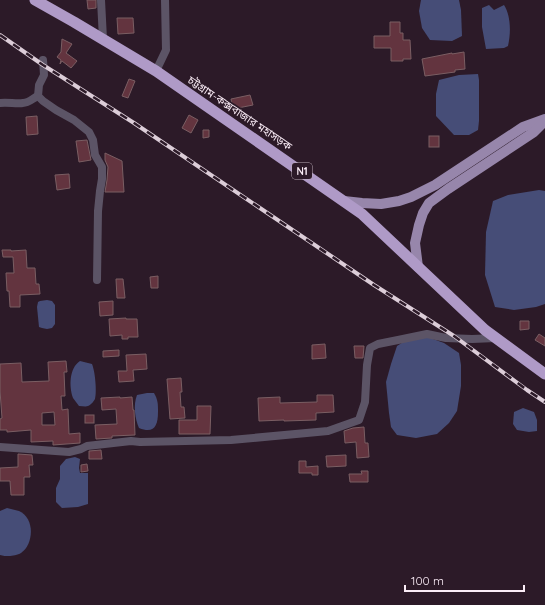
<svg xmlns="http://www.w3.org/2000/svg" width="545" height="605" viewBox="0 0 545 605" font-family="Quicksand,'Noto Sans Bengali',sans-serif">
  <rect width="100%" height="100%" fill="#2c1a28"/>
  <g fill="#464d77">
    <polygon points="421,0 459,0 461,10 462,36 452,41 430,40 422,28 419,11"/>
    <path d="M 489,5 L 494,10 L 504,5 C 511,16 511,33 508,46 L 504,48 L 486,49 L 482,27 L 482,8 Z"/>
    <polygon points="478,74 479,80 479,121 478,130 469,135 454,135 436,116 436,94 439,80 459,75"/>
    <polygon points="539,190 545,191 545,304 536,307 514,310 495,307 485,275 486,232 493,201 508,195"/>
    <polygon points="47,300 52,301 55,305 55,324 52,328 47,329 42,328 39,327 37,307 38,302 40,301"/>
    <polygon points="425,336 444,343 459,353 461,365 461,386 457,411 449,423 437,434 416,438 397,435 391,427 389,413 386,382 391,364 397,346 408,339"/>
    <path d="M 80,361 L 92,364 C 95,371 97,391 95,399 C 94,401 91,405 88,406 C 86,407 82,406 79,406 C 77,403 75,401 73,398 C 69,387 69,368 80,361 Z"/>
    <path d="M 147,393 L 154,393 C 158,400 158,404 158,412 C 158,426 154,434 139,428 C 135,419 133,405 137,395 Z"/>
    <polygon points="523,408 534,412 537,420 537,431 529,432 517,430 513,424 514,412"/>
    <polygon points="75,457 80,459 79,468 80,473 88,473 88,504 78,507 62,508 56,502 56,488 60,479 60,466 66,459"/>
    <path d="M 7,508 C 11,509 15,510 19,511 C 35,518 34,544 21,553 C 18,555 12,556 9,556 C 6,556 3,556 0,555 L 0,511 Z"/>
  </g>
  <g fill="#63343f" stroke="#7a5e63" fill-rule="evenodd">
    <polygon points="87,0 96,0 96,8 88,9"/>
    <polygon points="117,18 133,18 134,33 118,34"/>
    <polygon points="390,22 400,22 400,33 403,33 403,40 410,40 411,59 403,59 403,61 391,61 391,48 374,48 374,36 390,36"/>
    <polygon points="62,39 72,44 66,53 77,61 71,68 62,61 60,64 61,60 57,57 61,52"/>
    <polygon points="464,52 465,69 455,70 455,72 425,76 422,59 452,53 452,54"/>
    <polygon points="129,79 135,81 128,98 122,96"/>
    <polygon points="250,95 253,105 233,109 231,99"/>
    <polygon points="189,115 198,120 191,133 182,128"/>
    <polygon points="37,116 38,134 27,135 26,117"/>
    <polygon points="203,130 209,130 209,137 203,138"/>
    <rect x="429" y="136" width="10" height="11"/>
    <polygon points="87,140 91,160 79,162 76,141"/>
    <polygon points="105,153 122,161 124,192 105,192 107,180 108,167 105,160"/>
    <polygon points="69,174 70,188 57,190 55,175"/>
    <polygon points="2,250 11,250 11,251 26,250 27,268 35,268 36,284 39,284 40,294 20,295 20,307 10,307 9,291 7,291 6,273 14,273 13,257 3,257"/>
    <polygon points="158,276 158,288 151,288 150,277"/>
    <polygon points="116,279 123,279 125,298 117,298"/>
    <polygon points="113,301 113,315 100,316 99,302"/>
    <polygon points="126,318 126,319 137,319 138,337 128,337 128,339 122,339 122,335 110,336 109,319"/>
    <polygon points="520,321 529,321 529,329 520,330"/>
    <polygon points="539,334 545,338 545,346 535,340"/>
    <polygon points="325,344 326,358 312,359 312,345"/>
    <polygon points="354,346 364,346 363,358 355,358"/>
    <polygon points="119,350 119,356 103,357 103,351"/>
    <polygon points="146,354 147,369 133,370 134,381 119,382 118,371 127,371 126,355"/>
    <path d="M 66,361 L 67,372 L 64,372 L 65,396 L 61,396 L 62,410 L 68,409 L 69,434 L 80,433 L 80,443 L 53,445 L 53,441 L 31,442 L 31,430 L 7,432 L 7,430 L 0,430 L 0,419 L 2,418 L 0,391 L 0,364 L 21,363 L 22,382 L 49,381 L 48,362 ZM 54,412 L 55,425 L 42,425 L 42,413 Z"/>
    <polygon points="181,378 182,392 180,392 181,407 184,407 185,418 170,419 167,379"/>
    <polygon points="317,395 333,395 334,412 316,413 316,420 284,421 284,420 259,421 258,398 280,397 280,403 317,402"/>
    <polygon points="120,397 120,398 132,397 133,410 134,410 135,435 112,436 112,438 96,439 95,425 117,424 116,409 102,410 101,398"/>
    <polygon points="197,406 211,406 210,434 179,434 179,420 197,420"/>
    <rect x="85" y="415" width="9" height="8"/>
    <polygon points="364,427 365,443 368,443 369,457 357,458 356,442 345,443 344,431 353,428"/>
    <polygon points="101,450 102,459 89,459 89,451"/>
    <polygon points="18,454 32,455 33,465 29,465 30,477 24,477 24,495 11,495 10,481 0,481 0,468 18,467"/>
    <polygon points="346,455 346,466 327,467 326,456"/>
    <polygon points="299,461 306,461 306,467 318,466 318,475 312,475 312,473 299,473"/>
    <polygon points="87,464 88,471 81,472 81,465"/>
    <polygon points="361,471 368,471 368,482 350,482 349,474 362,474"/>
  </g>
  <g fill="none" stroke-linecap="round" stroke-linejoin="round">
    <g stroke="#5c5466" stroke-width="8">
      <polyline points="101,0 103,39"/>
      <polyline points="43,60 44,75 39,85 38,96 43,101 56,110 74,120 89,132 93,140 95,155 102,167 102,179 100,191 98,211 97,280"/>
      <polyline points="156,71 166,50 165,0"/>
      <path d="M 0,103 C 8,102 16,104 23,103 C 29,103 33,98 38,96"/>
      <polyline points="0,447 69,452 81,449 87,446 131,441 140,442 231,440 328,431 359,420 365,402 367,365 370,348 378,344 398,340 427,334 446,338 472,339 496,338"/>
    </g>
    <g stroke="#9786ab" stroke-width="10">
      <polyline points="344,201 362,203 381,204 399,201 411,197 435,185 523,127 545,119"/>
      <polyline points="418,267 415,243 419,225 423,213 429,203 448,189 534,132 545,121"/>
    </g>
    <polyline stroke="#af9ac7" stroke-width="11" points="35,0 74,22 156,71 362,214 485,330 545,374"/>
    <g stroke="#dccdd8" stroke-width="4">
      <polyline id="rail" points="0,35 43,65 134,123 374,285 454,336 527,390 545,402"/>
    </g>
    <use href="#rail" stroke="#2c1a28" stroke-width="2.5" stroke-dasharray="8" stroke-linecap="butt"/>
  </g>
  <g text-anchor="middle" stroke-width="3.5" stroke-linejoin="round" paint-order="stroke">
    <rect fill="#2c1a28" stroke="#bdaeb9" stroke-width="1" x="292" y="163" width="20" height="16" rx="3"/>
    <g font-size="10" font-weight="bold" fill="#fbedf7">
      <text x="302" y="175">N1</text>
    </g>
    <g font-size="11" fill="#fbedf7" stroke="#2c1a28">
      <text transform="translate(240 113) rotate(34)" y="4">চট্টগ্রাম-কক্সবাজার মহাসড়ক</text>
    </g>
  </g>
  <path d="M405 585v6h119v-6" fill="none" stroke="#fbedf7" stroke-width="2"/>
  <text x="411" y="585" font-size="12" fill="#fbedf7" stroke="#2c1a28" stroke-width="3" paint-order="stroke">100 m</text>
</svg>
